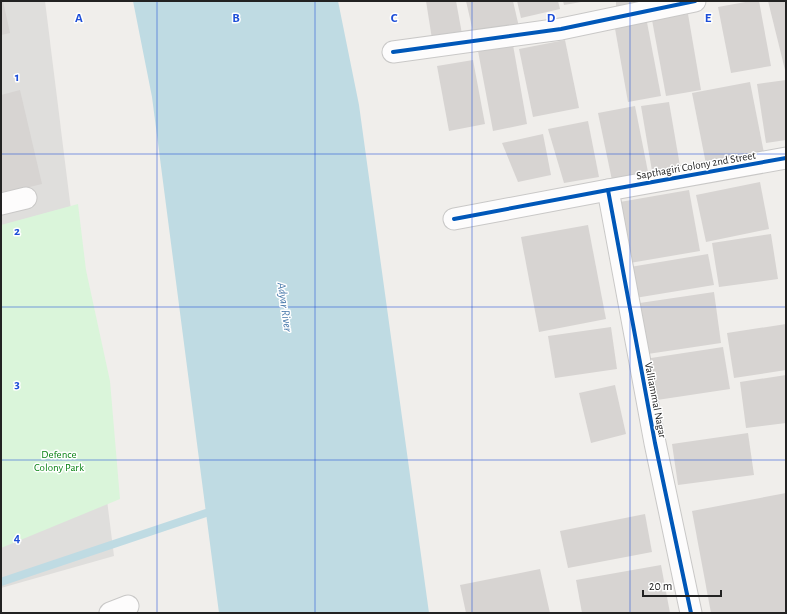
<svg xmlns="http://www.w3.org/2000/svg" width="787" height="614" viewBox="0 0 787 614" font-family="'Alegreya Sans',sans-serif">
  <rect width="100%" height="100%" fill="#f0eeeb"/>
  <polygon fill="#dfdedc" points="1,1 45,1 114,556 1,588"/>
  <polygon fill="#daf5da" points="78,204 86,270 110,381 120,499 1,548 1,225"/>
  <polygon fill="#bfdbe3" points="133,1 338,1 359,105 429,613 219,613 152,97"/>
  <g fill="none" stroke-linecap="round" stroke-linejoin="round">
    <polyline stroke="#bfdbe3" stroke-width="8" points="1,582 206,513"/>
  </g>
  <g fill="#d7d4d2">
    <polygon points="1,1 3,1 10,33 1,35"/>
    <polygon points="426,1 456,1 462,34 432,39"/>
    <polygon points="466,1 513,1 519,27 474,36"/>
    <polygon points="517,1 558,1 560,9 521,18"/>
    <polygon points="563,1 581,1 581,2 564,5"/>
    <polygon points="616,1 657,1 616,7"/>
    <polygon points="751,1 759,1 771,66 731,73 718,7"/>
    <polygon points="768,1 786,1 786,69 785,70"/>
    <polygon points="688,14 701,90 666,96 652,20"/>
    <polygon points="646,17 661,96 628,102 614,23"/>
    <polygon points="565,40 579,108 533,117 519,49"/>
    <polygon points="513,45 527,124 493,131 478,51"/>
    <polygon points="473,60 485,124 449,131 437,66"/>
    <polygon points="786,80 786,140 766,143 757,84"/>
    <polygon points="750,82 764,153 706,164 692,93"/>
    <polygon points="20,90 42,184 1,194 1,95"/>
    <polygon points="669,102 681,172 653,177 641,106"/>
    <polygon points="635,106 649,177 613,185 598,113"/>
    <polygon points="588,121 599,177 564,183 548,129"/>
    <polygon points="543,134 551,175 518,182 502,143"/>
    <polygon points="760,182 769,229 706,242 696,195"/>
    <polygon points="689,190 700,251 624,264 614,203"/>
    <polygon points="588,225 606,319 539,332 521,237"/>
    <polygon points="771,234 778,279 719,287 712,243"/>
    <polygon points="708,254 714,285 635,298 630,267"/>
    <polygon points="714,292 721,343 641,355 633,304"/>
    <polygon points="786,324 786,370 734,378 727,333"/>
    <polygon points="611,327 617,369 555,378 548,336"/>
    <polygon points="723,347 730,389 657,400 651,358"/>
    <polygon points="786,375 786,423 746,428 740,382"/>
    <polygon points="615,385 626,434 591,443 579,393"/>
    <polygon points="748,433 754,475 678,485 672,444"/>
    <polygon points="786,493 786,613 711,613 692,511"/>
    <polygon points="645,514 652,552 568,568 560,531"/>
    <polygon points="661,565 670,613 582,613 576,580"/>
    <polygon points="540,569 550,613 466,613 460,585"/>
  </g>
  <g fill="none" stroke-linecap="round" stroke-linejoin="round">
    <g stroke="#c9c8c7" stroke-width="23">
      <g id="minor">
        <polyline points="393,52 561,29 695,1"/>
        <polyline points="608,190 655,443 691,613"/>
        <polyline points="1,204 26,198"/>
        <polyline points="454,219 608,190 786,158"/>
        <polyline points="110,613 128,606"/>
      </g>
    </g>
    <use href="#minor" stroke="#fdfcfc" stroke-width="21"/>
    <g stroke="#fff" stroke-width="6">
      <g id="cycleway">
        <polyline points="393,52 561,29 695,1"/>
        <polyline points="608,190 655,443 691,613"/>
        <polyline points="454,219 608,190 786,158"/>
      </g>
    </g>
    <use href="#cycleway" stroke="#0057b8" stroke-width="4"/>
  </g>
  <path fill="none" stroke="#1d4ed8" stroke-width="1" stroke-opacity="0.55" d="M 157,1 L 157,613M 315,1 L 315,613M 472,1 L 472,613M 630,1 L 630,613M 1,154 L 786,154M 1,307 L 786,307M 1,460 L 786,460"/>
  <g text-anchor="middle" stroke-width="3" stroke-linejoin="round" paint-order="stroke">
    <g font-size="11" fill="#222" stroke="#fff">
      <text transform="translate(696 165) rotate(-10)" y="4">Sapthagiri Colony 2nd Street</text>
      <text transform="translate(656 400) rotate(79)" y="4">Valliammal Nagar</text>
    </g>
    <g font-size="11" fill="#0c8416" stroke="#fff">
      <text x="59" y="458">Defence<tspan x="59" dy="13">Colony Park</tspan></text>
    </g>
    <g font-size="12" font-style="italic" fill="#4a7aab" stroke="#fff">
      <text transform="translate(285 307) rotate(82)" y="4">Adyar River</text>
    </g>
  </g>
  <g font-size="13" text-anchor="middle" font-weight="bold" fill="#1d4ed8" stroke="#fff" stroke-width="3" stroke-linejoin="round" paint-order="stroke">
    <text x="79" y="22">A</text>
    <text x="236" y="22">B</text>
    <text x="394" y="22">C</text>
    <text x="551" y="22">D</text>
    <text x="708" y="22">E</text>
    <text x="17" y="81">1</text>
    <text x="17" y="235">2</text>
    <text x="17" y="388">3</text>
    <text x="17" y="542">4</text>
  </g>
  <rect width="787" height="614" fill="none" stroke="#222222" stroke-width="4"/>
  <path d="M643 590v6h78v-6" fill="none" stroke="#222222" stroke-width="2"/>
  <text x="649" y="590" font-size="12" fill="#222222" stroke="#ffffff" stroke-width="3" paint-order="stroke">20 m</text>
</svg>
